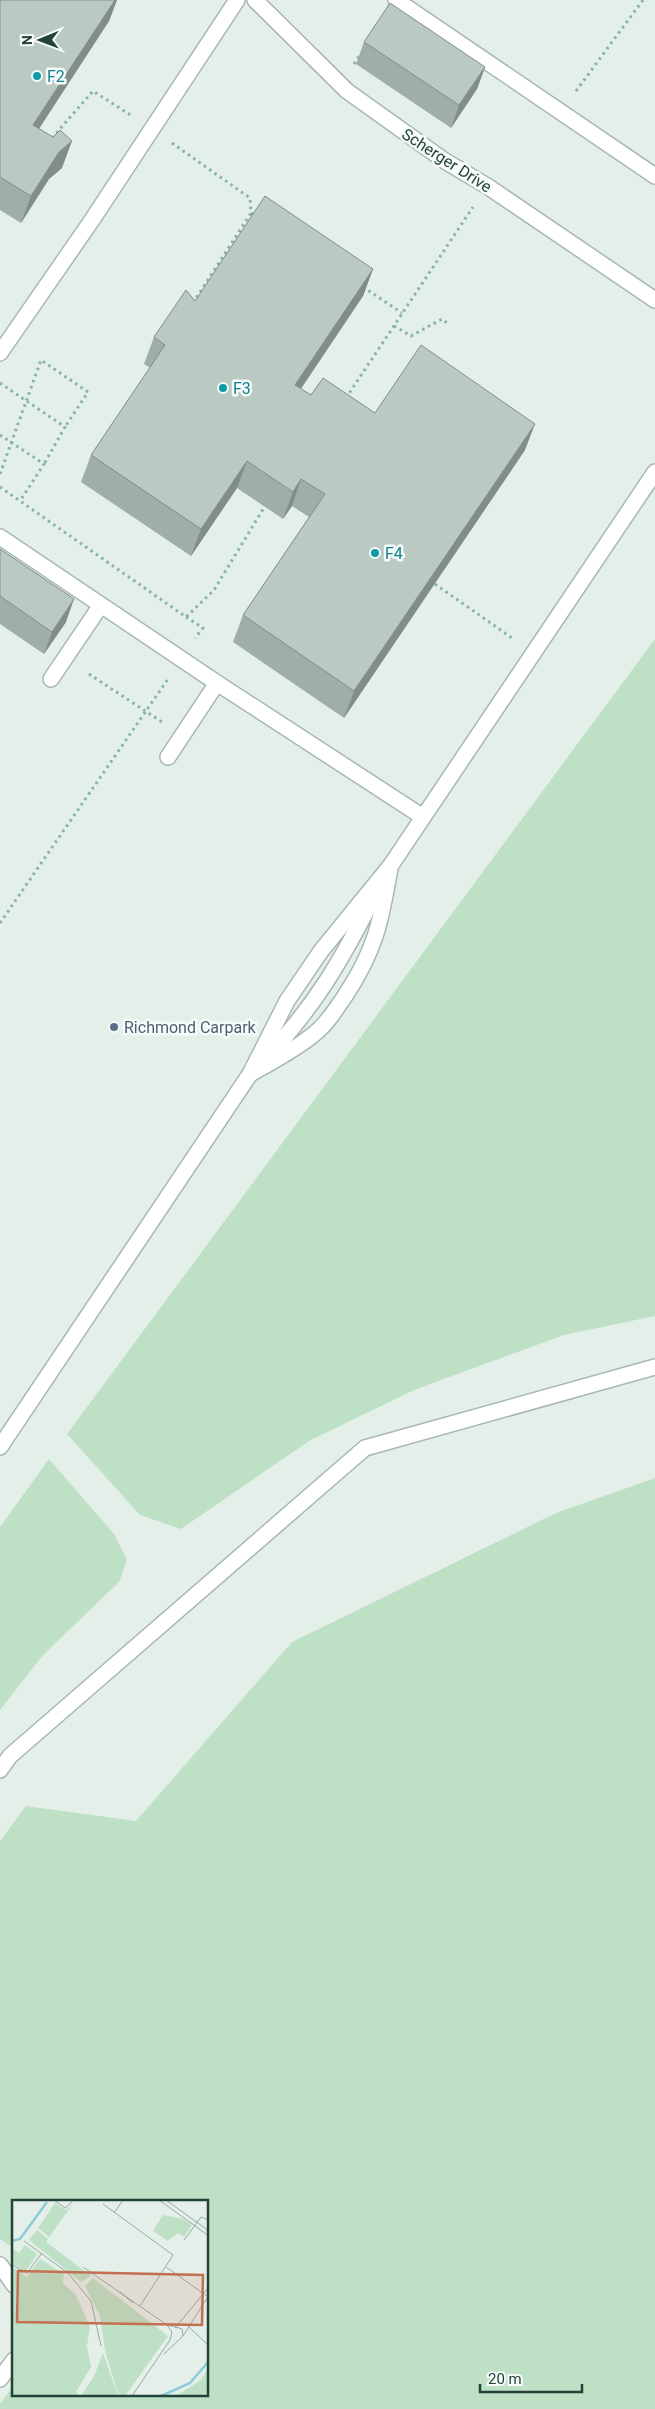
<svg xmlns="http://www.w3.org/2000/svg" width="655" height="2409" viewBox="0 0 655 2409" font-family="Roboto,sans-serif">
  <rect width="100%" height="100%" fill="#e5efea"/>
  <g fill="#bee1c6">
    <polygon points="655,639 655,1316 564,1335 414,1390 309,1441 181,1529 140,1515 67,1434"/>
    <polygon points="49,1459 114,1534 127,1560 119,1582 43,1655 0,1710 0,1527"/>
    <polygon points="655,1478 655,2409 0,2409 0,2404 14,2385 14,2395 208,2395 208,2202 14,2202 14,2248 0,2239 0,1841 26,1806 136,1821 292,1642 556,1513"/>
  </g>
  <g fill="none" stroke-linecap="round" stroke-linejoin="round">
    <g stroke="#a7b8b1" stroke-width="18">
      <g id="minor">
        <polyline points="255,0 347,91 445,161 487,186 655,300"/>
        <polyline points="396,0 655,176"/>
        <polyline points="0,353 92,220 237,0"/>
        <polyline points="0,537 217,683 423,817"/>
        <polyline points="51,679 101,605"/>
        <polyline points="168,757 217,683"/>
        <path d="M 263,1061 C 315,1007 343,958 376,892"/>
        <path d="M 250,1074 C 271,1062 295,1050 314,1034 C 327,1024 336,1009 345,996 C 376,949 381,921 390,868"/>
        <polyline points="0,1447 250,1074 287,1001 321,951 391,865 655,472"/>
        <polyline points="0,1770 10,1756 365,1448 655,1367"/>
        <polyline points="0,2265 14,2285"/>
        <polyline points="0,2379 14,2360"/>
      </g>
    </g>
    <g stroke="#84b4a4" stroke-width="3" stroke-dasharray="2.5 4" stroke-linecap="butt">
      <polyline points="354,64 361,53"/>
      <polyline points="576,91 643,0"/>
      <polyline points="52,138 93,91 132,116"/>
      <polyline points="172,143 250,198 251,213 256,216"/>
      <polyline points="363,287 402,313"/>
      <polyline points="193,303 251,213"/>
      <polyline points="394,326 411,336 442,319 447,323"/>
      <polyline points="0,383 65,427 44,464"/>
      <polyline points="346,398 473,207"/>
      <polyline points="0,435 44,464 20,501"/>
      <polyline points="0,474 41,360 88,392 65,427"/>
      <polyline points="0,487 186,617 214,590 265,506"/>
      <polyline points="435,584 512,638"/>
      <polyline points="186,617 203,628 195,638"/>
      <polyline points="89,674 162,722"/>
      <polyline points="0,923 168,679"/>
    </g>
    <use href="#minor" stroke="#fff" stroke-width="15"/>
  </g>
  <g fill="#a0aea8">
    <polygon points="0,0 117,0 109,21 39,128 62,168 49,179 21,223 0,210"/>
    <polygon points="364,42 485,67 477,89 451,128 356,64"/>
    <polygon points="373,269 363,296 301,389 311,395 375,413 525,450 344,718 233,642 243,615 309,517 292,506 283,519 237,488 191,556 81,482 91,455 150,368 144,364 154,337 195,301"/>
    <polygon points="0,549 66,622 44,654 0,624"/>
  </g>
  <g fill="#828d88">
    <polygon points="115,0 117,0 109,21 24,152 33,125"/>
    <polygon points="485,67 477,89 451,128 459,105"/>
    <polygon points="72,141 62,168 49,179 21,223 31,196 59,152"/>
    <polygon points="373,269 363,296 285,412 295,385"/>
    <polygon points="535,424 525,450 344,718 354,691"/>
    <polygon points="247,461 237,488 191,556 201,529"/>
    <polygon points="301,479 292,506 283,519 293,492"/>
    <polygon points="74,599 66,622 44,654 52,632"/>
  </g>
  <g fill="#bacac3" stroke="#828d88">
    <polygon points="0,0 115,0 33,125 53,137 60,130 72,141 59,152 31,196 0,177"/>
    <polygon points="390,3 485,67 459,105 364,42"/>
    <polygon points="265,196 373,269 295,385 311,395 323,378 375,413 421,345 535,424 354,691 243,615 325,494 301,479 293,492 247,461 201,529 91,455 165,345 154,337 186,290 195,301"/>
    <polygon points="0,549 74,599 52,632 0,596"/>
  </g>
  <g fill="#0f9aa8" stroke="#f6fbf9" stroke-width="2">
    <circle cx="37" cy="76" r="5"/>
    <circle cx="223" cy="388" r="5"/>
    <circle cx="375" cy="553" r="5"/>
  </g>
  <circle fill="#5c6f8a" stroke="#f6fbf9" stroke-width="2" cx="114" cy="1027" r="5"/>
  <g text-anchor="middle" stroke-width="5" stroke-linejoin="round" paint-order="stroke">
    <g font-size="16" fill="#0d838f" stroke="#f6fbf9" text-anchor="start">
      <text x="47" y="82">F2</text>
      <text x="233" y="394">F3</text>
      <text x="385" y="559">F4</text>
    </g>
    <g font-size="16" fill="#234239" stroke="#f6fbf9">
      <text transform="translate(447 160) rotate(33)" y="6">Scherger Drive</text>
    </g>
    <g font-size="16" fill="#4e5e75" stroke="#f6fbf9" text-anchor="start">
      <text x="124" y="1033">Richmond Carpark</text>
    </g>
  </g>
  <g transform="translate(12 2200)">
    <rect width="196" height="196" fill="#e5efea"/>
    <path d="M 43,3 L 54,10 L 60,5 L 37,37 L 26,28 ZM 151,15 L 171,19 L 180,25 L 172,37 L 166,33 L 156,41 L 141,31 ZM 25,30 L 36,39 L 34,42 L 79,76 L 69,82 L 17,40 ZM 13,45 L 25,54 L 14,71 L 0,64 L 0,48 L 7,53 ZM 28,59 L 52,74 L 51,83 L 64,95 L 78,127 L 75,146 L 79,167 L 64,192 L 67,196 L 0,196 L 0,67 L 15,77 ZM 81,78 L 156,136 L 113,196 L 106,194 L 93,151 L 88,116 L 73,86 ZM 91,153 L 106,196 L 69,196 L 82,176 ZM 196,168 L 196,196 L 164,196 L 189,180 Z" fill="#bee1c6"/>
    <path fill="none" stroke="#8cccd6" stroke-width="2.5" d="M 0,41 L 8,39 L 35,2M 149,196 L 178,183 L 197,161"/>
    <path fill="none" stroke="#97aaa3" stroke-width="1" d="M 42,0 L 53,8 L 60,2M 147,0 L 197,36M 154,0 L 197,31M 91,4 L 161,55 L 128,106M 102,13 L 111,0M 172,40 L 189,17 L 197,20M 12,41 L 56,73 L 79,101 L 89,146M 0,65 L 15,73 L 30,53M 71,67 L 155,125 L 164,127M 154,67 L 195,96M 108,92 L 121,103M 176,126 L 197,146M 163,128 L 197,87M 171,136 L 197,95M 152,154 L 171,136 L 170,129 L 164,127M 120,196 L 158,140 L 160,132 L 155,125"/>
    <path fill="#c36f52" fill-opacity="0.15" stroke="#c36f52" stroke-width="2.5" d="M 6,71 L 191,75 L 190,125 L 5,122 Z"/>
    <rect width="196" height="196" fill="none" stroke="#234239" stroke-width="2.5"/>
  </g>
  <g transform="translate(40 40) rotate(269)" stroke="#f6fbf9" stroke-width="4" paint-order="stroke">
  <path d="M0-4L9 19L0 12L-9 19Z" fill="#234239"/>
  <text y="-8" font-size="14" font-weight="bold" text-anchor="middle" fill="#234239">N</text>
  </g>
  <path d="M480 2384v8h102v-8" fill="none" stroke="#234239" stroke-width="2.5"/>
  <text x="488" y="2384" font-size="15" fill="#234239" stroke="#f6fbf9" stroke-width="4" paint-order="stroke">20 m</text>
</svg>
